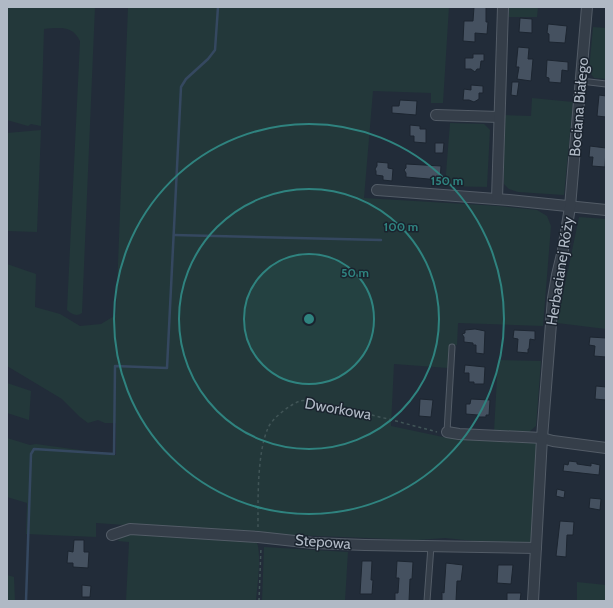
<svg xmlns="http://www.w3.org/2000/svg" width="613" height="608" viewBox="0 0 613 608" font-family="Cabin,sans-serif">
  <rect width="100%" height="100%" fill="#222c39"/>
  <g fill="#23383a">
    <path d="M 7,7 L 95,7 L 82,313 C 76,317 72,314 67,310 L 80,41 C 72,25 60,28 44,29 L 41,126 L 31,124 L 28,126 L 7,120 Z"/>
    <polygon points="128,7 449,7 443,103 431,103 431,93 373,91 364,198 499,206 537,210 547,216 551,226 543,326 458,323 457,345 450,345 448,368 394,364 391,426 443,437 535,443 538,449 532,543 521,546 445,538 418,540 242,533 96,523 96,537 26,534 27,503 7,497 7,438 30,445 36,444 116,455 116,423 105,423 98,420 88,423 80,417 62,399 7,366 7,264 36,274 35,307 60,314 80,326 101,324 116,315"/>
    <polygon points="509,7 538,7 537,17 509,17"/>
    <polygon points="593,27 606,28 606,79 594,78 589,71"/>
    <polygon points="532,98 573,102 564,195 518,192 509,189 504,184 504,115 531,116"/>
    <polygon points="450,123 484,124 490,130 487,187 445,186"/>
    <polygon points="41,130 37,232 7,231 7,133"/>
    <polygon points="579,217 606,219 606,329 557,323"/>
    <polygon points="498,360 541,361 536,426 529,432 494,431"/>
    <polygon points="7,383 31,391 29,420 7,413"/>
    <path d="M 124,533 L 255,539 C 263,549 257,587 256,601 L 126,601 L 129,542 L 118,541 Z"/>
    <polygon points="264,547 348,552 345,601 262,601"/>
    <polygon points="7,575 14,577 15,601 7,601"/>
    <polygon points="577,582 606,585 606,601 577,601"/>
  </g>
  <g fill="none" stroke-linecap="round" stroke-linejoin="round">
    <g stroke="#354860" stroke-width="2.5">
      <polyline points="174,235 381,240"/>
      <polyline points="26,601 31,454 34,449 114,454 115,366 167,368 181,87 186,79 208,59 215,50 218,7"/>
    </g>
  </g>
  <g fill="#455160" stroke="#1c2530">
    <polygon points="474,7 486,7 486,22 488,22 487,34 475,33 475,42 463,41 464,21 473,21"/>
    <polygon points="520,18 532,19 532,33 519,32"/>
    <polygon points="548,24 567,26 565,43 549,42 549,34 547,33"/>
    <polygon points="518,47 529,48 528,59 533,59 531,81 517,79 519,67 516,67"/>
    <polygon points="473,54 484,54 484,61 481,61 480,69 477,69 475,72 471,69 465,69 465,58 473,58"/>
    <polygon points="547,60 568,62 568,71 562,70 561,83 549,82 549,78 546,77"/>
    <polygon points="512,82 519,82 517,96 511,95"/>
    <polygon points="471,85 483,86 483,93 479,93 479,99 474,102 469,100 463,100 464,89 471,90"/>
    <polygon points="599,95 606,96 606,117 597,116"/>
    <polygon points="400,100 417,101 416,115 392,113 392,106 399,106"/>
    <polygon points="410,125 420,126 420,129 426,129 426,143 414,142 414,136 410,136"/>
    <polygon points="435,143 444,143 443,153 435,153"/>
    <polygon points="590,146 606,148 605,167 592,166 593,157 589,157"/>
    <polygon points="377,162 388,163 388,168 393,169 392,181 383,180 383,176 376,175 376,171 375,169 377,166"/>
    <polygon points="406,164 441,166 440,180 406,177 406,173 404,170 406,168"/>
    <polygon points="475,329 485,331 484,354 476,353 476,345 473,345 473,343 464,342 464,337 462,334 465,333 465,330"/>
    <polygon points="514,330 535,331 535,340 530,339 529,349 528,349 528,353 517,352 518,339 513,338"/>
    <polygon points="590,337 606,338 606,357 594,356 595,346 589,345"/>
    <polygon points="465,365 485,367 484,384 474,384 474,382 469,382 469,373 464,373"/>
    <polygon points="596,386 606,387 606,400 595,399"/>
    <polygon points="420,399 433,400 431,417 419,416"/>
    <polygon points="471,399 490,400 489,415 486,415 486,417 477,417 478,415 466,414 466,404 470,404"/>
    <polygon points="569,461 577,462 577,464 591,466 591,463 600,465 599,475 563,471 564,464 568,465"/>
    <polygon points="557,489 565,491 564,498 556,496"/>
    <polygon points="590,498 601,499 600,510 589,508"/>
    <polygon points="560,521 574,522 573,535 567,535 566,557 556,556"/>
    <polygon points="74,540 84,540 84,552 89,552 88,568 73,567 73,563 67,563 68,551 73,552"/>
    <polygon points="362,561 372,561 371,580 373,580 372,594 360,594"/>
    <polygon points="397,561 413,562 412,579 410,579 409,601 395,601 395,593 398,593 399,578 396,578"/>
    <polygon points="446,563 463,565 461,581 457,581 456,601 442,601 442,592 444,593"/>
    <polygon points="498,565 513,565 511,584 497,583"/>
    <polygon points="82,585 91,586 90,597 82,597"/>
    <polygon points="507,593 521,593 520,601 507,601"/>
  </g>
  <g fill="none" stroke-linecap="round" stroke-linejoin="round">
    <g stroke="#535c67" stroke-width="7">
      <g id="service">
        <polyline points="581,81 606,84"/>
        <polyline points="447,432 452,347"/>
        <polyline points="427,601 431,546"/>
      </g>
    </g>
    <g stroke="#535c67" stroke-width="12">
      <g id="minor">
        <polyline points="436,115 499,117"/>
        <polyline points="377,190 509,200 606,210"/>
        <polyline points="497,199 503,7"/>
        <polyline points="447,432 459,434 542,438 553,441 606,448"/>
        <polyline points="112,535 130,529 258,537 313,543 365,545 536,548"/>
        <polyline points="533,601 542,438 553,298 557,275 563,250 570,207 587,7"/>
      </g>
    </g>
    <g stroke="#415557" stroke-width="1.5" stroke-dasharray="3 3" stroke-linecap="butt">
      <path d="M 258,527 C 258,500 257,453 268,428 C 272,418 291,404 300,401 C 307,399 329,405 336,407 C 370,414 404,423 437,432"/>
      <polyline points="259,601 261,547"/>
    </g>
    <use href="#service" stroke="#353e49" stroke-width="5"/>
    <use href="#minor" stroke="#353e49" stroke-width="10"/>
  </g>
  <circle cx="309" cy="319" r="65" fill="#2f837f" fill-opacity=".12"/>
  <g fill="none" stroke="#2f837f" stroke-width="2">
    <circle cx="309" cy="319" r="65"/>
    <circle cx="309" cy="319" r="130"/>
    <circle cx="309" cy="319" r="195"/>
  </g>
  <g text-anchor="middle" stroke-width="3" stroke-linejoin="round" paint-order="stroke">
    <g font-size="15" fill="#b0b9c5" stroke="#1a232e">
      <text transform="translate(579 107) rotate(-85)" y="5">Bociana Białego</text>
      <text transform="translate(560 271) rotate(-81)" y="5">Herbacianej Róży</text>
      <text transform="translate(338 409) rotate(10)" y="5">Dworkowa</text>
      <text transform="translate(323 542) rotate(4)" y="5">Stepowa</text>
    </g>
  </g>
  <circle cx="309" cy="319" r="6" fill="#2f837f" stroke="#1a232e" stroke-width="2"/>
  <g font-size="12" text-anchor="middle" font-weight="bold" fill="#2f837f" stroke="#1a232e" stroke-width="3" stroke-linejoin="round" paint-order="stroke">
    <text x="447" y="185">150 m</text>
    <text x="401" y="231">100 m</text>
    <text x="355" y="277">50 m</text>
  </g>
  <rect width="613" height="608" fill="none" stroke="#b0b9c5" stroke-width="16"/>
</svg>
